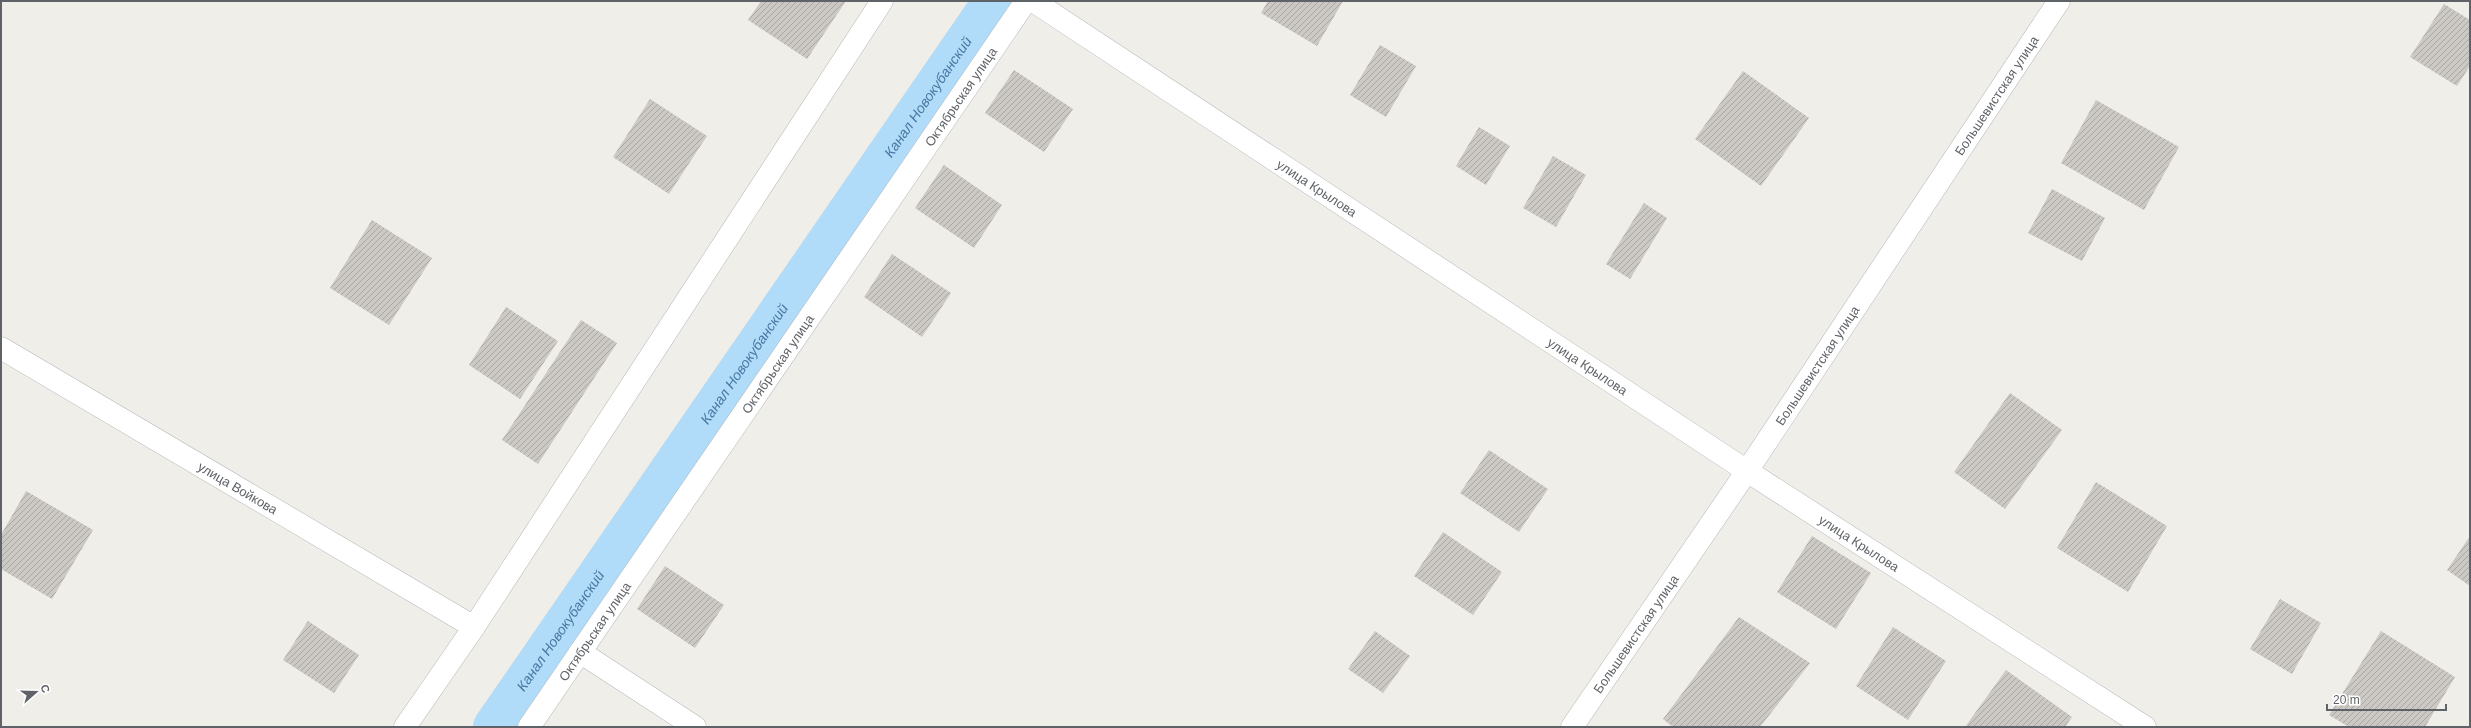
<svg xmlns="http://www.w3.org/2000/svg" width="2471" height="728" viewBox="0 0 2471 728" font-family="Arial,sans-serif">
  <defs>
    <pattern id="building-hatch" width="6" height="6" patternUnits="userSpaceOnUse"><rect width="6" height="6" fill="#ccc9c5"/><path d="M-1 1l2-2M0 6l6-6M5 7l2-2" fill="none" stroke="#a9a7a4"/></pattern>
  </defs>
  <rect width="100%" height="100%" fill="#f0eee8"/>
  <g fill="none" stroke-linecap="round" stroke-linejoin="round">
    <path stroke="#b0dcf9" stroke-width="42" id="s1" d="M 494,727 L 994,1"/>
  </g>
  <g fill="url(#building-hatch)">
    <polygon points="761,1 846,1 807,59 748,20"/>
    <polygon points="1268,1 1343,1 1317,46 1261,13"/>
    <polygon points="2444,4 2470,20 2470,66 2457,86 2410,57"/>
    <polygon points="1380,45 1416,66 1386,117 1350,95"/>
    <polygon points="1014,70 1073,109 1044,152 985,113"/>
    <polygon points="1743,71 1809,118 1761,186 1695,139"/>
    <polygon points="650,99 707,136 669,194 613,157"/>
    <polygon points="2096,100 2179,147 2144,210 2061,163"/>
    <polygon points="1479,127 1510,146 1486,185 1456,166"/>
    <polygon points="1553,156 1586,175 1556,227 1523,208"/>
    <polygon points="944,165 1002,205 974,248 915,208"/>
    <polygon points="2052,189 2105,218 2082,261 2028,233"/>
    <polygon points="1644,203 1667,218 1630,279 1606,264"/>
    <polygon points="372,220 432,258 389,325 330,288"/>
    <polygon points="892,254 951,293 922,337 864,297"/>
    <polygon points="506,307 558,341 520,399 469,365"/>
    <polygon points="581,320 617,343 538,464 502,440"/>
    <polygon points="2010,393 2062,430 2005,509 1954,472"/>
    <polygon points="1489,450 1548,489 1519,532 1460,493"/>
    <polygon points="2096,482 2167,526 2128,592 2057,548"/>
    <polygon points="26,491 93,530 52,599 1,569 1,535"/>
    <polygon points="1443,532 1502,572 1473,615 1414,576"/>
    <polygon points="1812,536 1871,573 1836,629 1777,592"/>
    <polygon points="2470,536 2470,586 2447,570"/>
    <polygon points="665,566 724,605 695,648 637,609"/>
    <polygon points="2280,599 2321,623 2292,674 2250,649"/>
    <polygon points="1739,617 1810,663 1760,727 1673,727 1663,719"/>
    <polygon points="308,621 359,655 334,693 283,660"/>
    <polygon points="1893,627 1946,661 1908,720 1856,686"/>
    <polygon points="1375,631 1410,656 1383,693 1348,669"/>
    <polygon points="2381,631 2455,677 2425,727 2349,727 2329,715"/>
    <polygon points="2006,670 2072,717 2065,727 1965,727"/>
  </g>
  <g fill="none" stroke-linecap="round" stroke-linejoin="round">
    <g stroke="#b5b8bb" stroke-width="23">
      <g id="minor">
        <path id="s2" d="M 1033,1 L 1747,471 L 2145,727"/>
        <path id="s3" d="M 1,348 L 474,627"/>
        <polyline points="580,652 695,727"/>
        <polyline points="405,727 474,627 882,1"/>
        <path id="s4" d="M 529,727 L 1026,1"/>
      </g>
    </g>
    <g stroke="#b5b8bb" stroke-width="23">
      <g id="tertiary">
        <path id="s5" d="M 1572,727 L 1747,471 L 2059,1"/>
      </g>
    </g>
    <use href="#minor" stroke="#fff" stroke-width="22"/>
    <use href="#tertiary" stroke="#fff" stroke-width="22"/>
  </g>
  <g text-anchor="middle" stroke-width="3" stroke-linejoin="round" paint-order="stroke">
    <g font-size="13" fill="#5f6367" stroke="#fff">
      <text dy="5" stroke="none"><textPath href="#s5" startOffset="761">Большевистская улица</textPath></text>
      <text dy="5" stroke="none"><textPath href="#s4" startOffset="764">Октябрьская улица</textPath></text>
      <text dy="5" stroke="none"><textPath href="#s2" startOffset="340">улица Крылова</textPath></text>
      <text dy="5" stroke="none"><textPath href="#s4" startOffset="440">Октябрьская улица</textPath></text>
      <text dy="5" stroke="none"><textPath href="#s5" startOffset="437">Большевистская улица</textPath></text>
      <text dy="5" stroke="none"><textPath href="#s2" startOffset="664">улица Крылова</textPath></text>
      <text dy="5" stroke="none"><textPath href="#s3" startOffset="275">улица Войкова</textPath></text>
      <text dy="5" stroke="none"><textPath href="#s2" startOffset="988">улица Крылова</textPath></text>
      <text dy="5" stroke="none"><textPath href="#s4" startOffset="116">Октябрьская улица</textPath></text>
      <text dy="5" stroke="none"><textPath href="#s5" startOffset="113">Большевистская улица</textPath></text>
    </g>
    <g font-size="14" font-style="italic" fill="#4978a2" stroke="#fff">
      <text dy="5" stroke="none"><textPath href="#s1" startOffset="765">Канал Новокубанский</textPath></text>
      <text dy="5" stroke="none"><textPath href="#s1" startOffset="441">Канал Новокубанский</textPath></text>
      <text dy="5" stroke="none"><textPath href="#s1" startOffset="117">Канал Новокубанский</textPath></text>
    </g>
  </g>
  <rect width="2471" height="728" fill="none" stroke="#5f6367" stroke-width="4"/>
  <g transform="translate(36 692) rotate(70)" stroke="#ffffff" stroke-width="3" paint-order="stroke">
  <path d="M0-3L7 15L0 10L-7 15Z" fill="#5f6367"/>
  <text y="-6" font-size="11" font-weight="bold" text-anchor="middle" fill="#5f6367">С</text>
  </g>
  <path d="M2327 704v6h119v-6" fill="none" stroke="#5f6367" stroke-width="2"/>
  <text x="2333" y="704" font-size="12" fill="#5f6367" stroke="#ffffff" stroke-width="3" paint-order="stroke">20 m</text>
</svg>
